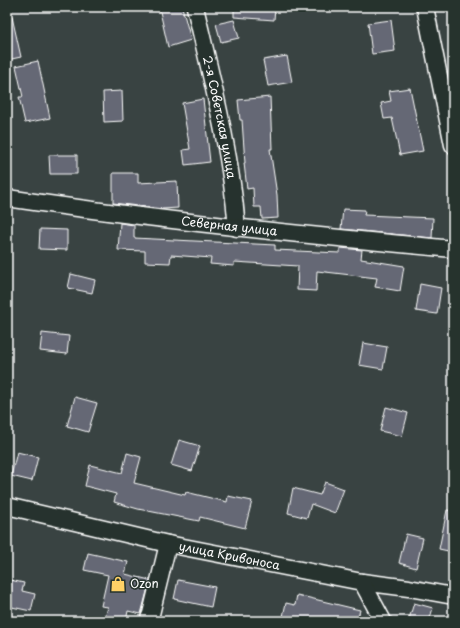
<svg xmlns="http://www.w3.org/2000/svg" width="460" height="628" viewBox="0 0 460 628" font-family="'Playpen Sans',sans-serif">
  <rect width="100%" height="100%" fill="#394342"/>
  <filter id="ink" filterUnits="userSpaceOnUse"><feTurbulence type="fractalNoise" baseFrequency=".025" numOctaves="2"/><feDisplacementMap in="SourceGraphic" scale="8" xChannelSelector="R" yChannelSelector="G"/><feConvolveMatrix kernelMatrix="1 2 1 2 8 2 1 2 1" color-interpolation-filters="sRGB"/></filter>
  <g filter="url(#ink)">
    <g fill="#656774" stroke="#fff">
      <polygon points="159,7 182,7 191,40 168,47"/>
      <polygon points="234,7 275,7 274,20 234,17"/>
      <polygon points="12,17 21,57 7,60 7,18"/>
      <polygon points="234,20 239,38 221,42 216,24"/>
      <polygon points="391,20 395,51 372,54 368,23"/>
      <polygon points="287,56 292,82 268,86 263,60"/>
      <polygon points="38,61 50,118 25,123 19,97 23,97 16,66"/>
      <polygon points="410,88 423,151 400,155 392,118 384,119 381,103 391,101 389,91"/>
      <polygon points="122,91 123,121 104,122 103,92"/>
      <polygon points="270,97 272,149 270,149 277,195 278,218 262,219 261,207 254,207 253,188 247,189 244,163 245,163 242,120 240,120 238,100"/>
      <polygon points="203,99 210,162 185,165 183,150 190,149 182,103"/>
      <polygon points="49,155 77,155 77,174 50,174"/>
      <polygon points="113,173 138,173 138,183 177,181 178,208 163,209 113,203"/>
      <polygon points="343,209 365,210 364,215 433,218 432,238 341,229"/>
      <polygon points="120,223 134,225 134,238 275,245 275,250 340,253 340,248 362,250 361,259 404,266 400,291 375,287 377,278 317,271 316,291 297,290 298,266 234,262 234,266 210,264 211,258 171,255 170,263 145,262 145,251 118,250"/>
      <polygon points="40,229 67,230 67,250 39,249"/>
      <polygon points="71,274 95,280 92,293 68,288"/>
      <polygon points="420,284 441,288 437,314 416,311"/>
      <polygon points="42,333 69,336 67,354 40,351"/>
      <polygon points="363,343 387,347 383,369 359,365"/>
      <polygon points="75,397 97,403 88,432 67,426"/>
      <polygon points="386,407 408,413 402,436 380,431"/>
      <polygon points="179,440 200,446 192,471 171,465"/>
      <polygon points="17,452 38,457 32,481 11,476"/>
      <polygon points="127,453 141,457 134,483 185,495 186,492 227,502 228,496 252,501 245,528 200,517 199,521 138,509 114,502 116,494 85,486 90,465 122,473"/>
      <polygon points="325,482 344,489 335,513 311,504 307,518 288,513 293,488 320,495"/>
      <polygon points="447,510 453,511 453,552 439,549"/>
      <polygon points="406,534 423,538 416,568 399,563"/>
      <polygon points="88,553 128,562 125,574 150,580 141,614 128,611 126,621 105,618 108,607 101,606 108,575 84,570"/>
      <polygon points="10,580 24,583 22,591 35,594 31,611 7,606 7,593"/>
      <polygon points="178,580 215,587 211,607 174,599"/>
      <polygon points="297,595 360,610 357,621 282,621 286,603 295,605"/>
      <polygon points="414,603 433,608 429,621 409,619"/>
    </g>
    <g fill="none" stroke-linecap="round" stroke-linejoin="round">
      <g stroke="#fff" stroke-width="19">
        <g id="street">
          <path id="s1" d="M 195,7 C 212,80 231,153 237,228"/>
          <polyline points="425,7 453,145"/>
          <path id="s2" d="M 7,198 C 155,220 304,235 453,249"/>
          <path id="s3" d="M 7,506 L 168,544 L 362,582 L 409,588 L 453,596"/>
          <polyline points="362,582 383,621"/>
          <polyline points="148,621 151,614 168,544"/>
        </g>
      </g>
      <use href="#street" stroke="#26332d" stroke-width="16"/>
    </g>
  </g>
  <defs>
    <g id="shop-bare" transform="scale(1.2)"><path d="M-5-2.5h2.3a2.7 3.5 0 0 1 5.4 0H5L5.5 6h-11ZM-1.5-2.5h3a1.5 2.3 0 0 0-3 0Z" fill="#ffd166" stroke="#26332d" stroke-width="2.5" paint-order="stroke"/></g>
  </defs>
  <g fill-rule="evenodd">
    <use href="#shop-bare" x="118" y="584"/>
  </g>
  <g text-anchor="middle" stroke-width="3" stroke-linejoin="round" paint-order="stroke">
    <g font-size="12" fill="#fff" stroke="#26332d">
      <text dy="4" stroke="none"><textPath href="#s1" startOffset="113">2-я Советская улица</textPath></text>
      <text dy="4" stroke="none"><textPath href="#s2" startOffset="224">Северная улица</textPath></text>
      <text dy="4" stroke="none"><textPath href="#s3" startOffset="228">улица Кривоноса</textPath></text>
    </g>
    <g font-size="12" fill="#fff" stroke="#26332d" text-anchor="start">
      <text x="130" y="588">Ozon</text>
    </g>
  </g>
  <rect width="460" height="628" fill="none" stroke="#26332d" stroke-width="24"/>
  <rect x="12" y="12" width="436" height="604" fill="none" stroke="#fff" stroke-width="1.5" filter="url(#ink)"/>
</svg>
